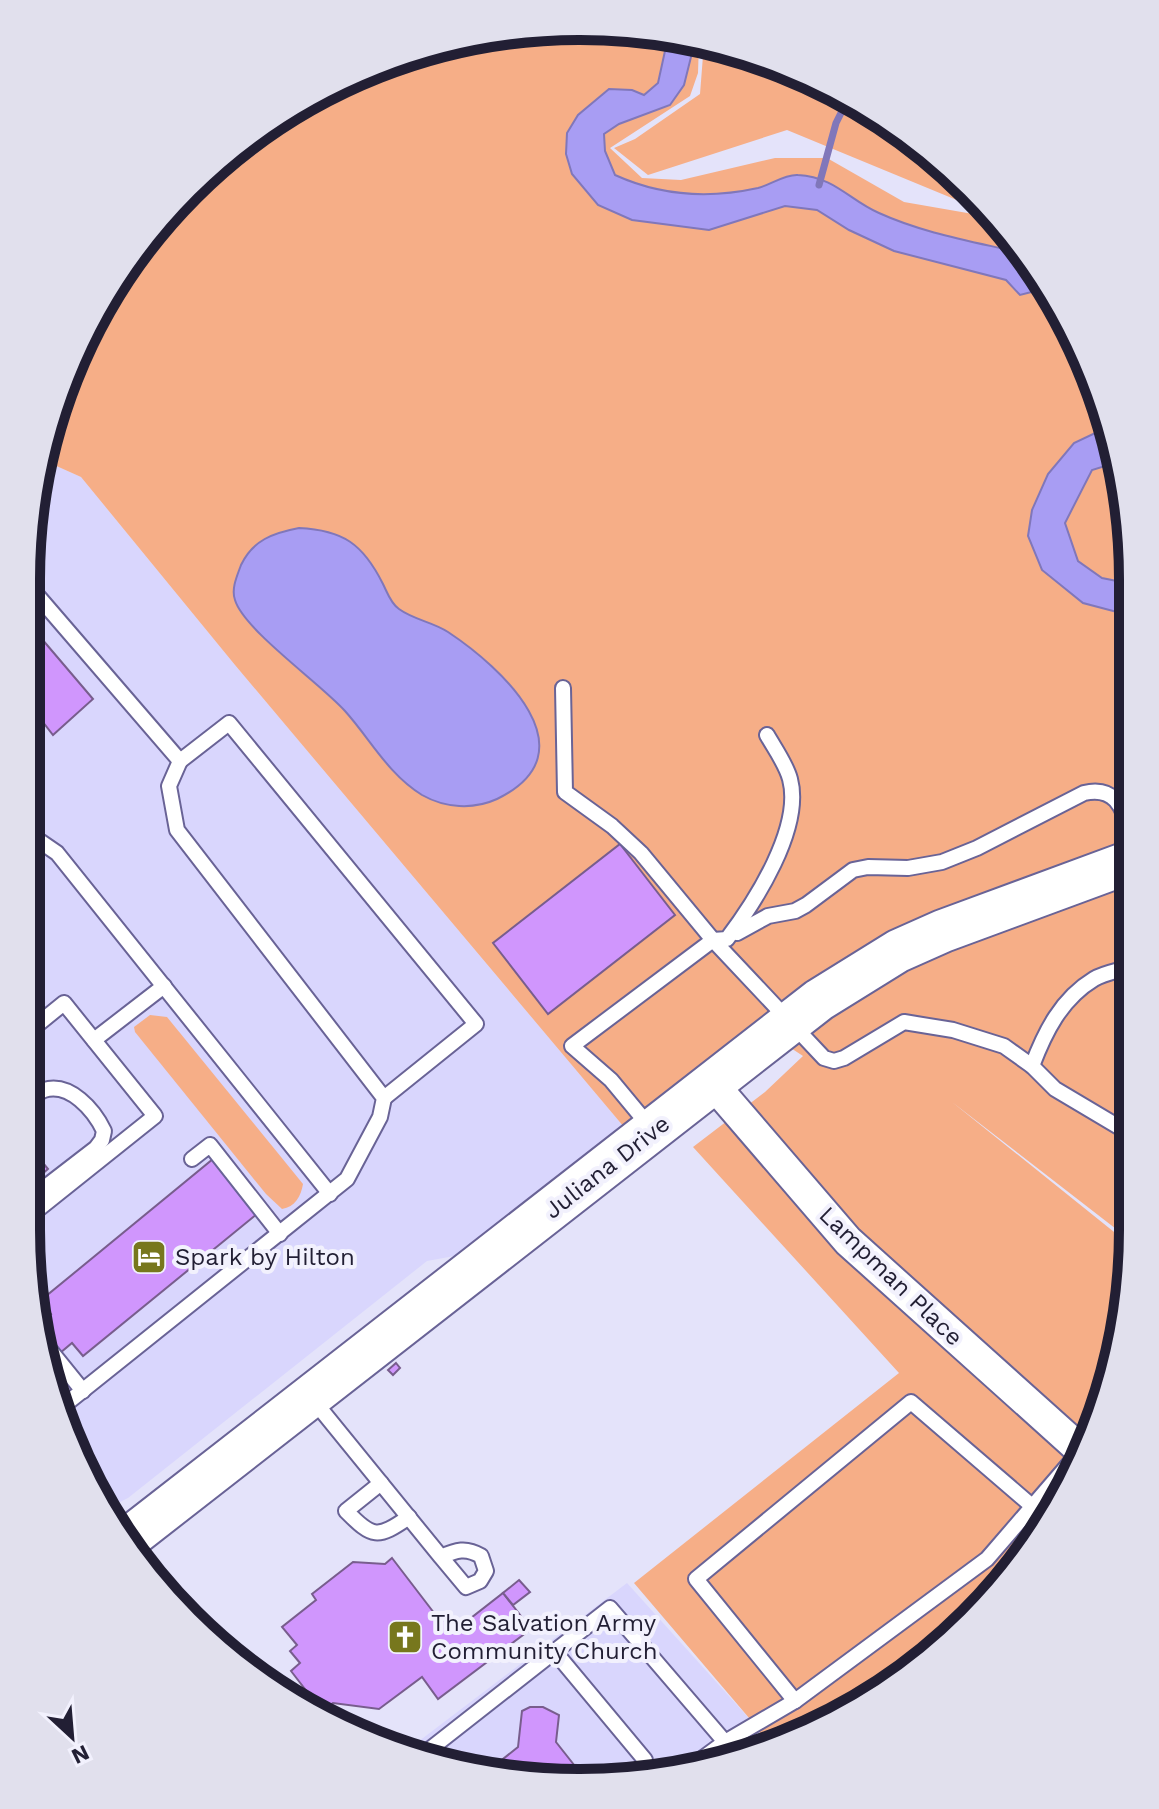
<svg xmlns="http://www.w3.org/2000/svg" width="1159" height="1809" viewBox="0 0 1159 1809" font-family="'Work Sans',sans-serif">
  <rect width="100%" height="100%" fill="#e4e3fa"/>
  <g fill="#d9d6fd">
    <polygon points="43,460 81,477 235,665 624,1127 460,1255 427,1261 128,1498 106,1509 55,1407 26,1229 31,507"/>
    <polygon points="627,1583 755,1725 767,1744 722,1764 544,1782 402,1754"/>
  </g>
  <g fill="#f6ae87">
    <polygon points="543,27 651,31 699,42 698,73 690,96 610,148 642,178 681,180 775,158 827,158 904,202 996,218 1018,242 1076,334 1114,437 1132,544 1129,1239 952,1102 1129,1244 1128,1301 1091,1442 996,1594 887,1690 767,1744 755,1725 634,1583 899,1373 693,1147 765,1092 803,1056 756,1025 624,1127 235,665 81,477 43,460 68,367 163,215 242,141 334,83 436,45"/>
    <polygon points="704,43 757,55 856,100 944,163 993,215 787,130 648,175 614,148 635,139 700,94"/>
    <path d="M 150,1015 L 167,1017 L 303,1184 C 301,1196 295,1207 282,1209 L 266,1194 L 135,1032 L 134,1027 Z"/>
  </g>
  <g fill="#a89df3" stroke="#8077ba" stroke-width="2">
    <path d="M 653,31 L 690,40 L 691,57 L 684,85 L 670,105 L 619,124 L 604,134 L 605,151 L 615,175 C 661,196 708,199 758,188 C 770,185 785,174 798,175 C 835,177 849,200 879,213 C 925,234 976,242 1026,254 L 1047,288 L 1020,295 L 1006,280 L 894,251 L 849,230 L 817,210 L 785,206 L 709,230 L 632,220 L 598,205 L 572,174 L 566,154 L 567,133 L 578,115 L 609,89 L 632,90 L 644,95 L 658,83 L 665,51 Z"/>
    <polygon points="1110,426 1118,462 1092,470 1065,523 1078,561 1102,578 1132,584 1132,616 1083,603 1042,570 1028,536 1032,510 1048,474 1074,443"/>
    <path d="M 299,528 C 343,530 363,544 383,584 C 387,592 391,604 399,609 C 414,620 433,622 448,632 C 501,667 594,752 497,799 C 473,810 445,808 422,795 C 388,774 371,740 345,711 C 321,684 244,630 235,600 C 231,589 237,576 241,565 C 253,540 273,533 299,528 Z"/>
    <polygon points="1131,708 1130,832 1130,771 1123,732"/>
  </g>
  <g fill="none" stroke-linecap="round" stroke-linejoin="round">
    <polyline stroke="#8077ba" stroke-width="7" points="819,185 836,123 849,97"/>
  </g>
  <g fill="#d096fd" stroke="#785d8d" stroke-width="2">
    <polygon points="30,625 93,699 53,735 42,721 29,731"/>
    <polygon points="620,844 675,915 548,1014 493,943"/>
    <polygon points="35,1111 42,1119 27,1132 27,1118"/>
    <polygon points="27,1144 48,1169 39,1177 33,1171 26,1177"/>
    <polygon points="213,1159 257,1214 83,1356 72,1343 48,1363 41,1322 51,1314 40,1301"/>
    <polygon points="396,1363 400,1368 393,1375 388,1370"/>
    <polygon points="392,1558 441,1622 449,1617 458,1628 503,1593 531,1629 438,1699 422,1677 379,1709 333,1703 322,1711 291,1671 300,1663 290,1651 297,1645 282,1627 316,1600 312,1594 353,1562 385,1564"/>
    <polygon points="519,1580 530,1592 513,1605 503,1593"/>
    <polygon points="530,1707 543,1707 559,1715 556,1742 582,1775 577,1779 544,1782 488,1771 518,1747 522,1711"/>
  </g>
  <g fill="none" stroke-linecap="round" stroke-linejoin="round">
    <g stroke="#696396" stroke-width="18">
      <g id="lane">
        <polyline points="30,587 180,761 169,786 177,830 384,1098 380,1117 347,1179 57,1411"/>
        <polyline points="563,688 565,792 612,826 641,853 713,940 572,1046 611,1080 650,1127"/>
        <path d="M 767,735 C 775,749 786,764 790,779 C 803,828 755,902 727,939 L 713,940 L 824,1058 L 834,1061 L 844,1058 L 904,1022 L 953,1030 L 1004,1046 L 1032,1066 L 1055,1089 L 1129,1133"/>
        <polyline points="180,761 229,723 476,1024 384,1098"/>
        <polyline points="29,840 41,842 57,853 330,1194"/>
        <path d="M 737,933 L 768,916 L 795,911 L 806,905 L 853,870 L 868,867 L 908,868 L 942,862 L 977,848 L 1084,793 C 1114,786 1123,806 1130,832"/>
        <polyline points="94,1040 164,986"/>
        <path d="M 1032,1066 C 1045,1032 1061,999 1094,979 C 1104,973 1118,971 1130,967"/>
        <polyline points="192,1159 210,1145 280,1234"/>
        <path d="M 26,1202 L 96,1148 L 102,1140 L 104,1131 C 94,1110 70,1082 44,1090 C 38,1092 32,1098 27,1101"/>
        <polyline points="26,1219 155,1116 64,1003 27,1033"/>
        <polyline points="45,1344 83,1391"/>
        <path d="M 314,1401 L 441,1557 C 456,1550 466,1547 481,1556 L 486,1571 L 480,1581 L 466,1587 L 441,1557"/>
        <path d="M 381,1483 L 346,1511 C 373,1538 377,1539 409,1517"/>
        <polyline points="555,1652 645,1760"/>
        <polyline points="795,1701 696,1579 911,1402 1032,1506"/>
        <polyline points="420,1757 610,1608 725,1742"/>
        <polyline points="691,1767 725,1742 795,1701 987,1559 1081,1450"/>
      </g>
    </g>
    <g stroke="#696396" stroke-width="34">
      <polyline id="street" points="713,1084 848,1241 1084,1453"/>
    </g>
    <g stroke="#696396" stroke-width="46">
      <polyline id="secondary" points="124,1542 819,1000 898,951 943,931 1130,862"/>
    </g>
    <use href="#lane" stroke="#fff" stroke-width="14"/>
    <use href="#street" stroke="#fff" stroke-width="30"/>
    <use href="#secondary" stroke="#fff" stroke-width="42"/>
  </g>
  <defs>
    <g id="hotel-square" transform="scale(1.8)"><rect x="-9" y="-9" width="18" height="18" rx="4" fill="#77771d" stroke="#f2f1fd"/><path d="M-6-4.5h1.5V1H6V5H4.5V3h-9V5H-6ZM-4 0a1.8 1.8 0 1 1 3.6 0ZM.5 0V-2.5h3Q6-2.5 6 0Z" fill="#fff"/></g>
    <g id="church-square" transform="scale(1.8)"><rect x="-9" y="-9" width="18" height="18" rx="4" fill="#77771d" stroke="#f2f1fd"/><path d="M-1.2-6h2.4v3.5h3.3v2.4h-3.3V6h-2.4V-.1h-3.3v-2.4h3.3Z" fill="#fff"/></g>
  </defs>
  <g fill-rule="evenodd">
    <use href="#hotel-square" x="149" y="1257"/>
    <use href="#church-square" x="405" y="1637"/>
  </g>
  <g text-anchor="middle" stroke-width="8" stroke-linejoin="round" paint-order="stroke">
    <g font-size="24" fill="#221f34" stroke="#f2f1fd">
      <text transform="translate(607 1167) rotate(-38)" y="8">Juliana Drive</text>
      <text transform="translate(891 1276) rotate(44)" y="8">Lampman Place</text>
    </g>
    <g font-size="24" fill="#221f34" stroke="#f2f1fd" text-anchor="start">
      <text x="175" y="1265">Spark by Hilton</text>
      <text x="431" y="1631">The Salvation Army<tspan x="431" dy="28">Community Church</tspan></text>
    </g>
  </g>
  <path d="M0 0H1159V1809H0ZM579 40H580A539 539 0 0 1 1119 579V1230A539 539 0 0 1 580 1769H579A539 539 0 0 1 40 1230V579A539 539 0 0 1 579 40Z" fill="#e1e0ed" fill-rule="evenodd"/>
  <path fill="none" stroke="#221f34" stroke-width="10" d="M579 40H580A539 539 0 0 1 1119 579V1230A539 539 0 0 1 580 1769H579A539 539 0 0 1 40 1230V579A539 539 0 0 1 579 40Z"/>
  <g transform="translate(72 1737) rotate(154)" stroke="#f2f1fd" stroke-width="6" paint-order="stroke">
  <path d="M0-6L14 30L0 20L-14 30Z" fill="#221f34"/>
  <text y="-12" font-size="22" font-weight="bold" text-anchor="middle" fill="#221f34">N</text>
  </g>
</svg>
